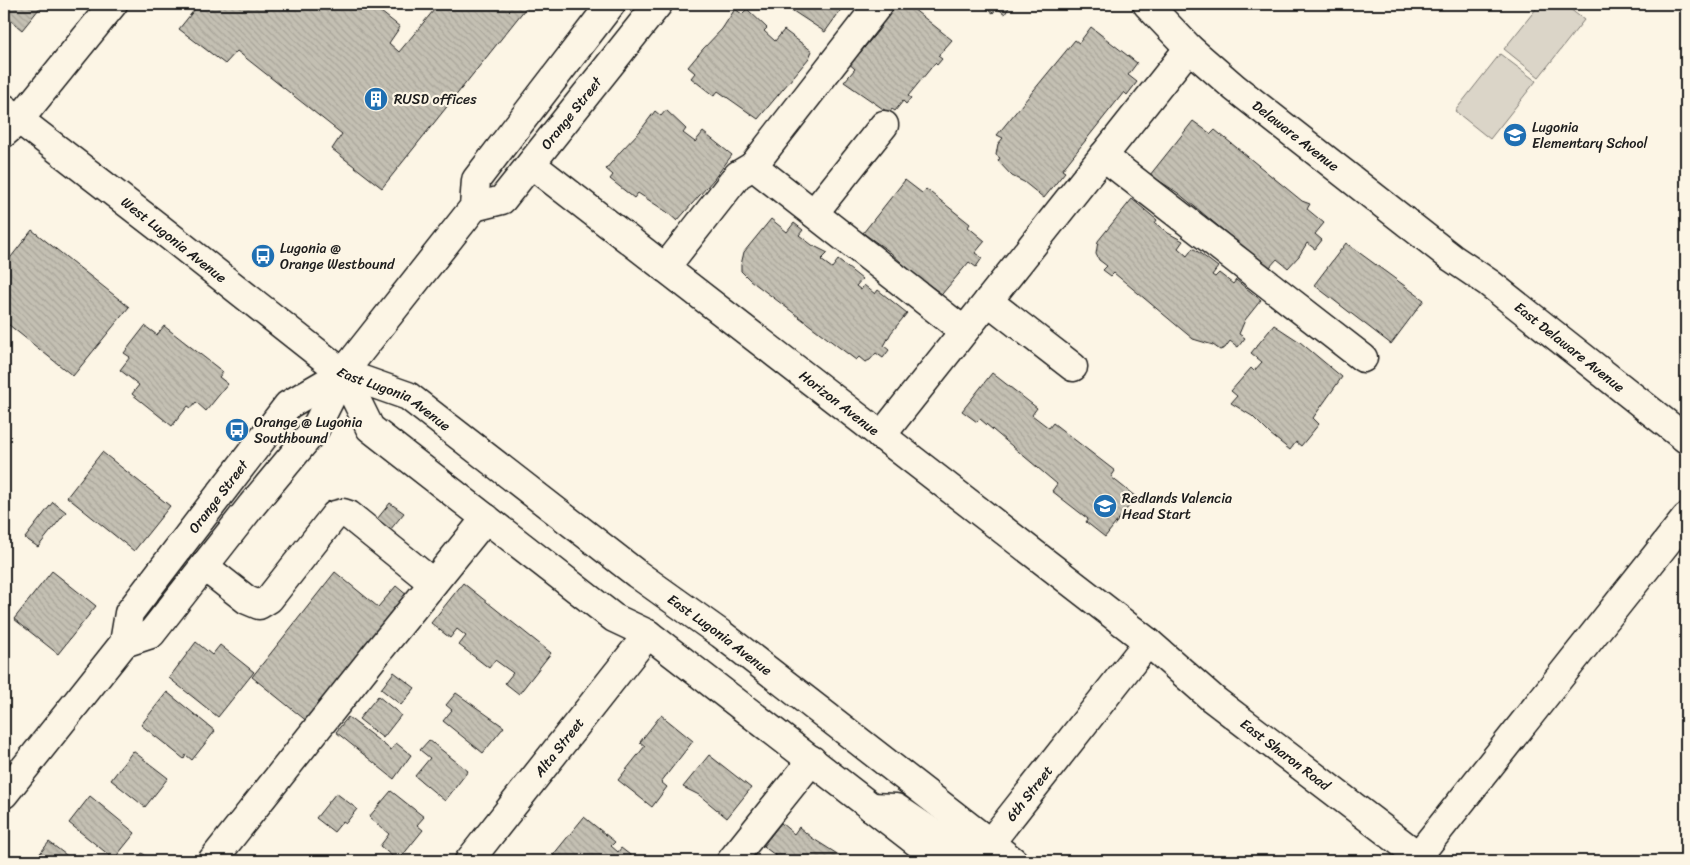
<svg xmlns="http://www.w3.org/2000/svg" width="1690" height="865" viewBox="0 0 1690 865" font-family="Sriracha,sans-serif">
  <defs>
    <pattern id="building-back-hatch" width="6" height="6" patternUnits="userSpaceOnUse" patternTransform="scale(1.25)"><rect width="6" height="6" fill="#c4c0b3"/><path d="M-1 5l2 2M0 0l6 6M5-1l2 2" fill="none" stroke="#a8a499"/></pattern>
  </defs>
  <rect width="100%" height="100%" fill="#fcf5e5"/>
  <filter id="ink" filterUnits="userSpaceOnUse"><feTurbulence type="fractalNoise" baseFrequency=".02" numOctaves="2"/><feDisplacementMap in="SourceGraphic" scale="10" xChannelSelector="R" yChannelSelector="G"/><feConvolveMatrix kernelMatrix="1 2 1 2 8 2 1 2 1" color-interpolation-filters="sRGB"/></filter>
  <g filter="url(#ink)">
    <g fill="#dbd5c8" stroke="#7c7872">
      <polygon points="1540,4 1564,4 1584,20 1539,77 1504,49"/>
      <polygon points="1500,54 1536,81 1490,139 1455,111"/>
    </g>
    <g fill="url(#building-back-hatch)" stroke="#1c1c1c">
      <polygon points="4,4 43,4 22,30 4,15"/>
      <polygon points="199,4 371,4 400,27 389,43 399,52 439,4 529,4 382,188 332,149 342,134 237,51 225,64 179,29"/>
      <polygon points="786,4 845,4 825,32 793,11"/>
      <polygon points="890,4 907,4 952,40 938,56 942,59 937,65 935,63 908,96 911,98 906,104 903,101 895,111 892,109 889,113 844,82 855,69 846,61 855,49 860,53 882,26 876,21"/>
      <polygon points="983,4 1011,4 1005,14 997,8 993,13 982,5"/>
      <polygon points="735,9 742,14 747,9 767,28 764,31 775,41 784,30 812,51 809,58 758,119 718,91 714,96 691,78 695,73 688,67 703,49 722,29"/>
      <polygon points="1091,27 1137,63 1128,75 1137,82 1127,95 1124,92 1062,170 1065,172 1044,198 1024,182 1012,176 998,161 1000,158 996,155 998,144 1003,138 997,135 1075,40 1079,43"/>
      <polygon points="666,110 686,129 683,133 695,142 703,132 732,155 714,179 677,221 667,212 638,193 634,198 610,179 613,175 606,169 621,151 640,131 655,111 661,116"/>
      <polygon points="1193,121 1211,134 1215,130 1302,201 1310,204 1307,209 1324,223 1315,234 1322,240 1315,249 1307,243 1299,256 1288,268 1277,259 1269,268 1178,193 1150,175"/>
      <polygon points="905,180 922,193 926,189 970,224 968,227 985,241 975,253 982,258 976,267 969,262 942,294 916,276 890,252 863,233"/>
      <polygon points="1132,199 1157,220 1155,223 1168,233 1183,241 1178,248 1187,256 1193,248 1218,267 1212,275 1215,277 1219,273 1233,284 1236,280 1261,300 1245,320 1239,334 1245,338 1238,347 1230,341 1225,348 1220,350 1213,345 1193,339 1114,273 1111,276 1103,270 1107,266 1099,260 1096,254 1098,241"/>
      <polygon points="771,219 787,232 794,223 803,230 799,235 812,245 828,253 821,260 832,268 838,260 862,279 856,286 861,290 864,285 875,294 878,290 907,313 891,333 884,346 889,350 883,358 876,353 870,360 865,362 859,357 856,360 750,280 741,271 741,265 744,252"/>
      <polygon points="32,230 129,307 73,376 4,321 4,266"/>
      <polygon points="1346,243 1424,300 1391,344 1314,285"/>
      <polygon points="1274,325 1300,342 1342,377 1313,418 1319,424 1301,446 1296,442 1290,450 1270,434 1252,416 1231,403 1237,396 1231,391 1251,368 1254,371 1262,362 1251,353"/>
      <polygon points="145,326 157,335 164,326 223,372 219,377 228,384 206,411 196,402 191,408 188,406 172,426 132,394 139,385 120,370 130,357 124,353"/>
      <polygon points="992,373 1037,408 1032,415 1049,428 1053,423 1115,471 1111,477 1136,497 1105,537 1086,522 1088,519 1052,491 1057,484 980,419 977,422 962,411"/>
      <polygon points="102,452 170,506 134,551 67,497"/>
      <polygon points="53,502 66,512 38,547 25,538"/>
      <polygon points="390,503 404,513 386,535 373,524"/>
      <polygon points="52,571 96,606 58,654 14,619"/>
      <polygon points="335,572 378,607 396,586 408,596 308,722 252,677"/>
      <polygon points="463,583 551,653 519,694 505,683 513,673 495,660 489,668 459,645 466,636 457,629 450,638 431,623"/>
      <polygon points="196,642 212,655 220,645 254,672 218,717 169,678"/>
      <polygon points="394,672 415,688 401,705 381,689"/>
      <polygon points="167,692 215,731 192,760 186,755 184,759 141,725"/>
      <polygon points="456,693 504,727 483,753 443,721 452,710 446,705"/>
      <polygon points="378,696 401,715 383,738 359,719"/>
      <polygon points="661,715 693,741 661,782 667,787 652,807 618,780 645,746 640,742"/>
      <polygon points="348,717 391,750 396,743 411,755 394,779 336,732"/>
      <polygon points="429,740 468,771 445,801 415,776 430,758 420,750"/>
      <polygon points="133,751 168,778 145,807 111,780"/>
      <polygon points="709,755 751,788 727,818 699,795 683,787"/>
      <polygon points="391,791 424,817 417,825 423,830 398,861 380,846 389,834 369,817"/>
      <polygon points="336,793 357,809 346,823 343,821 334,832 316,818"/>
      <polygon points="90,796 135,833 114,859 69,823"/>
      <polygon points="584,817 615,842 611,846 618,852 621,848 634,858 632,861 561,861 553,855"/>
      <polygon points="781,823 794,834 799,827 812,838 842,857 838,861 783,861 763,846"/>
      <polygon points="49,842 74,861 34,861"/>
      <polygon points="142,853 153,861 135,861"/>
    </g>
    <g fill="none" stroke-linecap="round" stroke-linejoin="round">
      <g stroke="#1c1c1c" stroke-width="31">
        <g id="minor">
          <path id="s1" d="M 1147,4 L 1189,48 L 1235,88 L 1452,258 L 1489,283 L 1686,439"/>
          <polyline points="4,133 19,120 113,4"/>
          <polyline points="1103,156 1363,358"/>
          <path id="s2" d="M 531,164 L 1148,642 L 1213,699 L 1425,861"/>
          <polyline points="753,166 879,4"/>
          <polyline points="814,213 884,125"/>
          <polyline points="665,268 738,175 753,166 964,331"/>
          <polyline points="988,301 1073,367"/>
          <polyline points="881,436 1189,48"/>
          <polyline points="205,567 247,600 259,605 269,599 335,515 343,513 349,515 433,583"/>
          <path id="s3" d="M 871,807 L 896,808 L 952,846 L 990,843 L 1148,642"/>
          <polyline points="1418,856 1686,518"/>
          <polyline points="212,861 376,654 486,518"/>
          <path id="s4" d="M 469,861 L 648,634"/>
          <polyline points="731,861 812,760"/>
        </g>
      </g>
      <g stroke="#1c1c1c" stroke-width="31">
        <g id="major">
          <path id="s5" d="M 4,108 L 157,226 L 343,373 L 408,396 L 637,574 L 721,634 L 1013,861"/>
          <path id="s6" d="M 474,207 L 502,200 L 658,4"/>
          <polyline points="343,373 370,428 614,618 648,634 941,861"/>
          <polyline points="124,643 151,634 252,505 315,429 343,373 474,207 476,180 611,4"/>
          <path id="s7" d="M 4,794 L 124,643 L 129,613 L 288,405 L 343,373"/>
        </g>
      </g>
      <use href="#minor" stroke="#fcf5e5" stroke-width="28"/>
      <use href="#major" stroke="#fcf5e5" stroke-width="28"/>
    </g>
  </g>
  <defs>
    <g id="building-disc" transform="scale(1.25)"><circle r="9.5" fill="#1f6fb2" stroke="#fcf5e5"/><path d="M-4-6H4V6H1V3H-1V6H-4ZM-2.5-4.3h1.7v1.8h-1.7ZM.8-4.3h1.7v1.8H.8ZM-2.5-1h1.7V.8h-1.7ZM.8-1h1.7V.8H.8Z" fill="#fff"/></g>
    <g id="school-disc" transform="scale(1.25)"><circle r="9.5" fill="#1f6fb2" stroke="#fcf5e5"/><path d="M0-5L7-2L0 1L-7-2ZM-4 1L0 2.5L4 1V4Q0 6-4 4Z" fill="#fff"/></g>
    <g id="bus-disc" transform="scale(1.25)"><circle r="9.5" fill="#1f6fb2" stroke="#fcf5e5"/><path d="M-5-6H5V4H4V6H2V4H-2V6H-4V4H-5ZM-3.5-4V0h7V-4ZM-3.5 1.2v1.5H-2V1.2ZM2 1.2v1.5H3.5V1.2Z" fill="#fff"/></g>
  </defs>
  <g fill-rule="evenodd">
    <use href="#building-disc" x="376" y="99"/>
    <use href="#school-disc" x="1515" y="135"/>
    <use href="#bus-disc" x="263" y="256"/>
    <use href="#bus-disc" x="237" y="430"/>
    <use href="#school-disc" x="1105" y="506"/>
  </g>
  <g text-anchor="middle" stroke-width="4.5" stroke-linejoin="round" paint-order="stroke">
    <g font-size="14" fill="#1c1c1c" stroke="#fcf5e5" text-anchor="start">
      <text x="394" y="104">RUSD offices</text>
      <text x="1532" y="132">Lugonia<tspan x="1532" dy="16">Elementary School</tspan></text>
      <text x="280" y="253">Lugonia @<tspan x="280" dy="16">Orange Westbound</tspan></text>
      <text x="254" y="427">Orange @ Lugonia<tspan x="254" dy="16">Southbound</tspan></text>
      <text x="1122" y="503">Redlands Valencia<tspan x="1122" dy="16">Head Start</tspan></text>
    </g>
    <g font-size="14" fill="#1c1c1c" stroke="#fcf5e5">
      <text dy="5" stroke="none"><textPath href="#s6" startOffset="140">Orange Street</textPath></text>
      <text dy="5" stroke="none"><textPath href="#s1" startOffset="199">Delaware Avenue</textPath></text>
      <text dy="5" stroke="none"><textPath href="#s5" startOffset="215">West Lugonia Avenue</textPath></text>
      <text dy="5" stroke="none"><textPath href="#s1" startOffset="545">East Delaware Avenue</textPath></text>
      <text dy="5" stroke="none"><textPath href="#s2" startOffset="390">Horizon Avenue</textPath></text>
      <text dy="5" stroke="none"><textPath href="#s5" startOffset="488">East Lugonia Avenue</textPath></text>
      <text dy="5" stroke="none"><textPath href="#s7" startOffset="370">Orange Street</textPath></text>
      <text dy="5" stroke="none"><textPath href="#s5" startOffset="892">East Lugonia Avenue</textPath></text>
      <text dy="5" stroke="none"><textPath href="#s4" startOffset="145">Alta Street</textPath></text>
      <text dy="5" stroke="none"><textPath href="#s2" startOffset="958">East Sharon Road</textPath></text>
      <text dy="5" stroke="none"><textPath href="#s3" startOffset="194">6th Street</textPath></text>
    </g>
  </g>
  <rect width="1690" height="865" fill="none" stroke="#fcf5e5" stroke-width="20"/>
  <rect x="10" y="10" width="1670" height="845" fill="none" stroke="#1c1c1c" stroke-width="2" filter="url(#ink)"/>
</svg>
